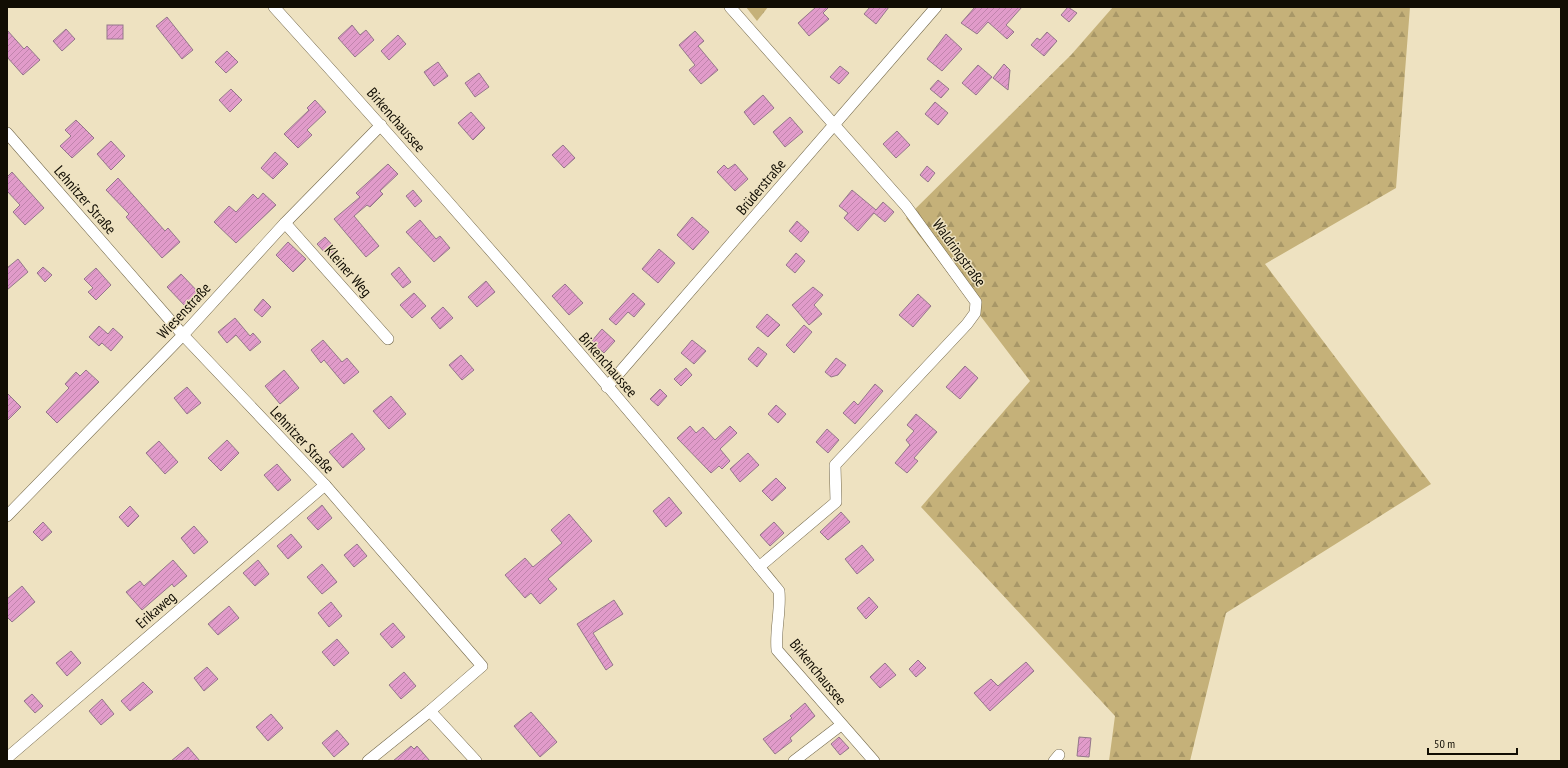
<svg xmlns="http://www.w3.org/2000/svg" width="1568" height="768" viewBox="0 0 1568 768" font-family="'PT Sans Narrow',sans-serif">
  <defs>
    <pattern id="forest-firs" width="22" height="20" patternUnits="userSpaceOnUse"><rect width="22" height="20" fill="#c5b179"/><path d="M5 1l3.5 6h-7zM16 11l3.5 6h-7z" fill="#a89767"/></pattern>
    <pattern id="building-hatch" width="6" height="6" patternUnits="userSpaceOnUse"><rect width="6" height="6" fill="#e19bca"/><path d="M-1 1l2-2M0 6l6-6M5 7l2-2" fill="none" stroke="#c084ac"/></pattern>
  </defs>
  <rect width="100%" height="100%" fill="#eee2c1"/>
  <g fill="url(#forest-firs)">
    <polygon points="746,7 768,7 757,21"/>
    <polygon points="1113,7 1410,7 1396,188 1265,264 1431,484 1226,613 1190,761 1109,761 1115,716 921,507 1030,381 906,218 1071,55"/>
  </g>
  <g fill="url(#building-hatch)" stroke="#94778a">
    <polygon points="816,7 829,7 823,13 829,19 809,36 798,23"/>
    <polygon points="870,7 889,7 876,24 864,14"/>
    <polygon points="975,7 1022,7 1006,25 1014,32 1007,39 988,22 977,34 961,23"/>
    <polygon points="1068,7 1077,13 1069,22 1061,15"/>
    <polygon points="167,17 193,50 182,59 156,26"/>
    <rect x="107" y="25" width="16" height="14"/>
    <polygon points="352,25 360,35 366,30 374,40 355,57 338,38"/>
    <polygon points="66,29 75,39 62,51 53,41"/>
    <polygon points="7,30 24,49 27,46 40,60 23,75 7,57"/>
    <polygon points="695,31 704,41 698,46 718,70 701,84 689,70 695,65 679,45"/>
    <polygon points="1047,32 1057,41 1044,56 1031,45 1037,38 1040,40"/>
    <polygon points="946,34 962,49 942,71 927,59"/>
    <polygon points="398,35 406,44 389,60 381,51"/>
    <polygon points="227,51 238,62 226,73 215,62"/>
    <polygon points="438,62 448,76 434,86 424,72"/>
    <polygon points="1004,64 1010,70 1008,90 993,78"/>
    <polygon points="978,65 992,77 976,95 962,83"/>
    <polygon points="840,66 849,73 839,84 830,77"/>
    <polygon points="479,73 489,87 475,97 465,83"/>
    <polygon points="938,80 949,89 941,98 930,89"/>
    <polygon points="231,89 242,100 230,112 219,100"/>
    <polygon points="763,95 774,108 754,125 744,112"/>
    <polygon points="315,100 326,112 307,130 312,135 298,148 284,134 309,110 307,108"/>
    <polygon points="935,102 948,113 938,125 925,114"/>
    <polygon points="471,112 485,128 473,140 458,123"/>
    <polygon points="790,117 803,132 785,147 773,132"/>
    <polygon points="76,120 94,138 72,158 60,146 71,136 65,130"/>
    <polygon points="897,131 910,145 896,158 883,144"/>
    <polygon points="111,141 125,156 111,170 97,154"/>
    <polygon points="563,145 575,158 564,168 552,155"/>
    <polygon points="275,152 288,164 273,179 261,168"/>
    <polygon points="388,164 398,174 380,191 383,194 370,207 367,205 354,216 379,246 366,257 334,219 360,197 356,193"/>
    <polygon points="735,164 748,179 735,191 717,172 724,165 728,169"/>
    <polygon points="927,166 935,173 928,182 920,175"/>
    <polygon points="12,172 44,208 25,225 13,212 20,205 7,191 7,177"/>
    <polygon points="118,178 165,231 168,228 180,242 162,258 126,217 129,214 106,190"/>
    <polygon points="413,190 422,201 415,207 406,196"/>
    <polygon points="852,190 876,210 883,202 894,212 885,222 874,213 858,231 844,218 848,213 839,206"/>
    <polygon points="263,193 276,205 236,243 214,222 229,206 236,212 253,194 258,199"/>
    <polygon points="692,217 709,232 693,250 677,235"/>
    <polygon points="420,220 436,239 440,236 450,248 434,262 406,232"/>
    <polygon points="797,221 809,232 801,242 789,231"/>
    <polygon points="325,237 336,249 328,256 317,244"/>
    <polygon points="288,242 306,259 293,272 276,255"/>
    <polygon points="659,249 675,263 658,283 642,269"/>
    <polygon points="796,253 805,261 795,273 786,265"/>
    <polygon points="18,259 28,272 7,290 7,268"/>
    <polygon points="43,267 52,275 45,282 37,273"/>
    <polygon points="399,267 411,282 403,288 391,274"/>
    <polygon points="96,268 111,285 96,300 88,292 93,288 84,279"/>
    <polygon points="181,274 201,295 187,308 167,287"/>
    <polygon points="486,281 495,292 477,307 468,297"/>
    <polygon points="565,284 583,303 569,315 552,296"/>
    <polygon points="813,287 823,295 814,305 822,314 809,325 792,305"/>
    <polygon points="414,293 426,306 412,318 400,305"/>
    <polygon points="633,293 645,304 634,317 628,312 616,325 609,319"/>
    <polygon points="918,294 931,306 913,327 899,315"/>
    <polygon points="263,299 271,307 262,317 254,310"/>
    <polygon points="443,307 453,318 440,329 431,318"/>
    <polygon points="767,314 780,325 768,337 756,327"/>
    <polygon points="235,318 250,336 253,333 261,342 250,351 236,335 227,343 218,332"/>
    <polygon points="804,325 812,332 794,353 786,345"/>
    <polygon points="99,326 108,334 113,328 123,337 111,351 102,343 99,346 89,337"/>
    <polygon points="602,329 615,341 604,353 591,342"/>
    <polygon points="323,340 342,362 347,358 359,372 344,384 324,360 321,363 311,350"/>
    <polygon points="692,340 706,351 694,364 681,353"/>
    <polygon points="758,347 767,354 757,367 748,359"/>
    <polygon points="461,355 474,370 462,380 449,365"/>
    <polygon points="836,358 846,365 838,375 831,377 825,372"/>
    <polygon points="965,366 978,378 960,399 946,387"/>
    <polygon points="686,368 692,375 681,386 674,379"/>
    <polygon points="86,370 99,382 57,423 46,412 69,388 65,384 76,372 80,376"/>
    <polygon points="284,370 299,388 280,404 265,386"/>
    <polygon points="875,384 883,391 855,424 843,413 854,401 858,405"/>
    <polygon points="187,387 201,403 187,414 174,398"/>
    <polygon points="660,389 667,396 658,406 650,399"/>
    <polygon points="7,393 21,407 7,421"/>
    <polygon points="391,396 406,414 389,429 373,411"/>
    <polygon points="776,405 786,414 778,423 768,414"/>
    <polygon points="916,414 937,432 914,458 918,461 907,473 895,463 910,445 906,440 914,431 907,425"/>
    <polygon points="690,426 696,433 703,427 715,440 730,426 737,433 720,449 730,461 722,469 719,466 711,473 677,438"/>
    <polygon points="827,429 839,440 828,453 816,442"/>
    <polygon points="352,433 365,449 343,468 329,452"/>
    <polygon points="227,440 239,453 221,471 208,458"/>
    <polygon points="159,441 178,462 165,474 146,453"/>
    <polygon points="748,453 759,465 740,482 730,469"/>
    <polygon points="277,464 291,480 278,491 264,475"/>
    <polygon points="776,478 786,488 772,501 762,491"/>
    <polygon points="669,497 682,513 666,527 653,511"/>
    <polygon points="322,505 332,518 318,530 307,518"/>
    <polygon points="130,506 139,516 128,527 119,517"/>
    <polygon points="841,512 850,522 828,540 820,532"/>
    <polygon points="569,514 592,541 548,579 557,589 540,604 531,593 525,598 505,575 525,558 533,567 562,543 551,530"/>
    <polygon points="43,522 52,532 42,541 33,532"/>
    <polygon points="774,522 784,533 770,546 760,535"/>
    <polygon points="194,526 208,542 194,554 181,538"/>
    <polygon points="291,534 302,547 288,559 277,546"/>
    <polygon points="357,544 367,556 354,567 344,555"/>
    <polygon points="862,545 874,560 857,574 845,559"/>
    <polygon points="173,560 187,576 174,587 172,584 142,610 126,592 140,581 144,586"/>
    <polygon points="258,560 269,574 255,586 243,573"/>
    <polygon points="322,564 337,582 322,594 307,577"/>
    <polygon points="22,586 35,602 12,622 7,617 7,599"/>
    <polygon points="869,597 878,607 866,619 857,608"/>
    <polygon points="614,600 623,614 593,633 613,665 606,670 577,624"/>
    <polygon points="331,602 342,616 329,627 318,613"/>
    <polygon points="229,606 239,618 218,635 208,624"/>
    <polygon points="393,623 405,637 392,648 380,634"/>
    <polygon points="337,639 349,653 334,666 322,652"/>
    <polygon points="71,651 81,663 67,676 56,663"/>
    <polygon points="918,660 926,668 916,677 909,669"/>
    <polygon points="1026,662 1034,671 990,711 974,693 991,679 998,686"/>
    <polygon points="885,663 896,675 880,688 870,677"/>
    <polygon points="207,667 218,679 204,691 194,678"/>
    <polygon points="404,672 416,686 401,699 389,685"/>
    <polygon points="143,682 153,692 130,711 121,701"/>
    <polygon points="32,694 43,706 35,713 24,701"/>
    <polygon points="102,699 114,714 101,725 89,711"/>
    <polygon points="805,703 815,716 790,738 792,741 775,754 763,739 792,718 790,716"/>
    <polygon points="531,712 557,742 540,757 514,726"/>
    <polygon points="271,714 283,728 268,741 256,727"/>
    <polygon points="337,730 349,744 334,757 322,743"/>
    <polygon points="839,737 849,748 840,755 831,744"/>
    <polygon points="1079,737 1091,738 1089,757 1077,756"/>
    <polygon points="411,746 414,749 417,746 430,761 393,761"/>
    <polygon points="188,747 200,761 171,761"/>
  </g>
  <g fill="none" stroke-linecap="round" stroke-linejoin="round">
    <g stroke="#74694c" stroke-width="12">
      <g id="minor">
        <path d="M 274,7 C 447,198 616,392 779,591 C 781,611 775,630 777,650 L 874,761"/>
        <polyline points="730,7 906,206 976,302 975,313 967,324 835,465 836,502 759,567"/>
        <polyline points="7,133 183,335 325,485 482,666 430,711 476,761"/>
        <polyline points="285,223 388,339"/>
        <polyline points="607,387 936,7"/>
        <polyline points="7,516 183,335 285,223 381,125"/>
        <polyline points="7,758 325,485"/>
        <polyline points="368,761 430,711"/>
        <polyline points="794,761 841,725"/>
        <polyline points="1054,761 1059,755"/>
      </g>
    </g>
    <use href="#minor" stroke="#fff" stroke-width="11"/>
  </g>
  <g text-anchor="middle" stroke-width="3" stroke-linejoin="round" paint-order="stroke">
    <g font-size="15" fill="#110d03" stroke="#eee2c1">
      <text transform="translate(396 120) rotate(49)" y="5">Birkenchaussee</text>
      <text transform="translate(761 187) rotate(-50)" y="5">Brüderstraße</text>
      <text transform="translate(85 200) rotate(49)" y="5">Lehnitzer Straße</text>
      <text transform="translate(959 253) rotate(54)" y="5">Waldringstraße</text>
      <text transform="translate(348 271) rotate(49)" y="5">Kleiner Weg</text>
      <text transform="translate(184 311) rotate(-47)" y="5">Wiesenstraße</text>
      <text transform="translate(608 365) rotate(49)" y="5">Birkenchaussee</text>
      <text transform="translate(302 440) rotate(47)" y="5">Lehnitzer Straße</text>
      <text transform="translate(156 610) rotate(-41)" y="5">Erikaweg</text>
      <text transform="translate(818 672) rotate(51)" y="5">Birkenchaussee</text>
    </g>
  </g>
  <rect width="1568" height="768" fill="none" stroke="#110d03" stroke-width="16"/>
  <path d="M1428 748v6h89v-6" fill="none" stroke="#110d03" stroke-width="2"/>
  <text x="1434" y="748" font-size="12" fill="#110d03" stroke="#eee2c1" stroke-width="3" paint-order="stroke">50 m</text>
</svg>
